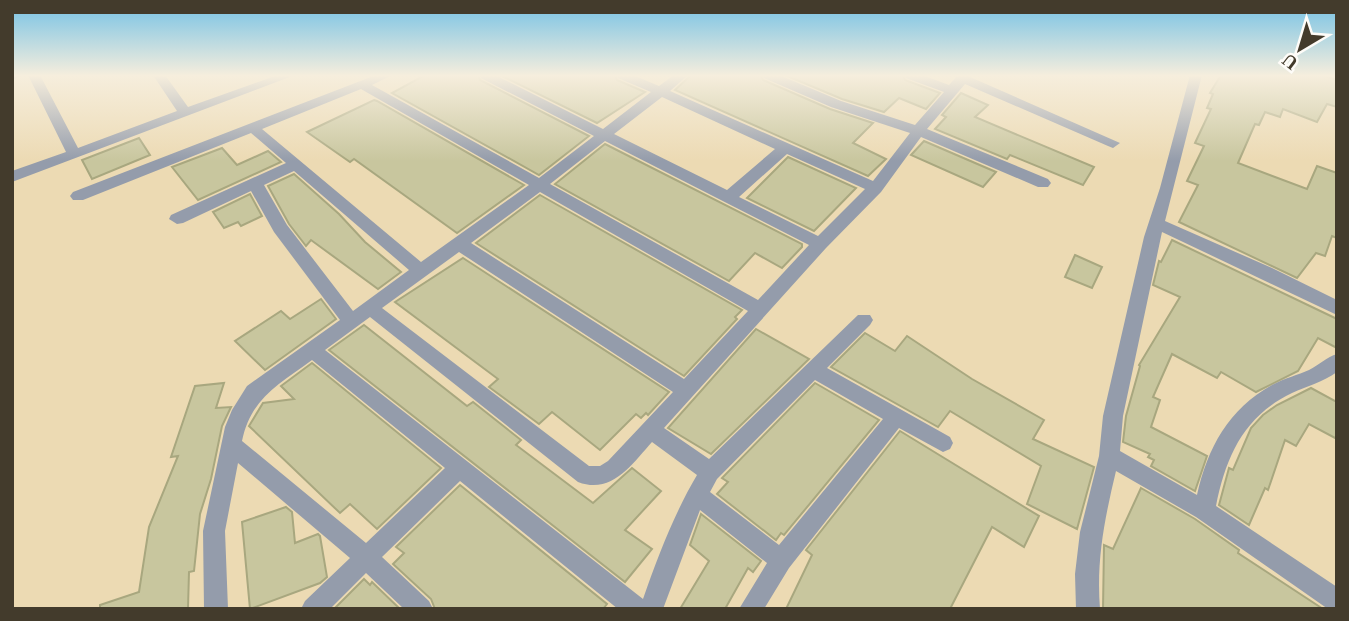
<svg xmlns="http://www.w3.org/2000/svg" width="1349" height="621" font-family="'Times New Roman',serif">
	<style>
		.building { fill: #c8c69e; stroke: #a8a77f; stroke-width: 2 }
		.lines { fill: none; stroke-linecap: round; stroke-linejoin: round }
		.minor { fill: #949cab; fill-rule: evenodd }
	</style>
	<rect width="100%" height="100%" fill="#ecdab3"/>
	<g class="building">
		<polygon points="425,75 478,75 480,80 589,136 539,175 392,93"/>
		<polygon points="500,75 615,75 617,80 645,92 597,123"/>
		<polygon points="691,75 761,75 763,80 830,109 873,123 853,143 886,159 868,176 675,90"/>
		<polygon points="785,75 903,75 905,80 940,93 926,109 899,98 884,112 842,99"/>
		<polygon points="1221,75 1322,75 1337,80 1337,107 1327,104 1317,122 1283,109 1280,117 1265,112 1259,125 1255,124 1238,163 1307,189 1317,166 1337,173 1337,238 1332,236 1325,256 1316,253 1297,278 1179,222 1198,185 1187,181 1204,146 1195,143 1211,109 1207,108 1213,94 1210,93"/>
		<polygon points="961,93 988,105 975,117 1094,167 1083,185 1010,155 1007,159 935,129 946,117 942,115"/>
		<polygon points="374,100 377,101 524,185 457,233 354,159 350,162 307,132"/>
		<polygon points="139,138 150,155 92,179 82,160"/>
		<polygon points="924,141 996,172 983,187 911,155"/>
		<polygon points="605,144 802,244 802,247 782,268 755,253 729,281 555,184"/>
		<polygon points="222,148 237,165 268,151 281,162 198,200 172,167"/>
		<polygon points="788,157 856,188 814,231 747,198"/>
		<polygon points="294,174 339,214 365,242 401,272 378,289 311,240 306,246 289,224 268,186"/>
		<polygon points="250,194 262,216 241,226 238,222 224,228 213,212"/>
		<polygon points="540,195 742,310 735,317 737,319 684,376 476,243"/>
		<polygon points="1172,240 1337,319 1337,348 1318,338 1298,371 1256,392 1221,372 1217,378 1172,354 1153,397 1160,400 1151,427 1207,456 1195,491 1151,466 1154,460 1148,457 1150,454 1123,442 1126,416 1140,366 1139,365 1180,297 1153,285 1159,261 1161,262"/>
		<polygon points="1075,255 1102,267 1092,288 1065,277"/>
		<polygon points="463,258 669,392 648,415 646,413 641,418 636,414 600,450 552,412 539,424 489,387 498,379 395,302"/>
		<polygon points="321,299 336,319 265,370 235,341 281,311 290,319"/>
		<polygon points="364,325 467,406 473,402 521,440 516,445 593,503 632,468 661,491 625,530 652,549 625,582 329,350"/>
		<polygon points="756,329 809,359 711,454 668,428"/>
		<polygon points="865,333 895,351 907,336 972,379 1044,420 1033,439 1094,467 1077,529 1027,504 1041,466 950,411 938,427 831,367"/>
		<polygon points="312,363 441,468 377,529 350,504 340,513 249,426 263,403 294,399 281,386"/>
		<polygon points="224,383 216,408 231,407 222,426 211,479 200,514 194,571 189,572 188,609 100,609 100,605 139,592 149,527 178,456 171,457 195,386"/>
		<polygon points="815,383 879,420 784,535 781,533 776,540 717,494 728,482 722,478"/>
		<polygon points="1311,388 1337,402 1337,439 1309,424 1296,446 1285,440 1268,490 1265,488 1249,525 1219,505 1229,468 1233,470 1251,428 1263,415 1277,405"/>
		<polygon points="900,431 1039,516 1024,547 992,527 950,609 786,609 812,555 806,550"/>
		<polygon points="460,485 607,604 603,609 435,609 431,599 393,564 404,553 396,547"/>
		<polygon points="1141,488 1195,519 1239,550 1238,553 1323,609 1103,609 1104,545 1113,549"/>
		<polygon points="286,507 292,512 295,543 318,534 320,536 327,577 320,583 250,609 242,522"/>
		<polygon points="701,514 761,561 753,572 748,568 725,609 680,609 709,561 690,545"/>
		<polygon points="364,579 370,585 372,582 400,609 334,609"/>
	</g>
	<g class="lines">
		<g class="minor">
			<polygon points="12,75 22,75 12,80"/>
			<polygon points="28,75 40,75 78,148 177,111 153,75 165,75 188,107 278,75 295,75 12,182 12,171 66,152"/>
			<path d="M376,75H392L372,85L539,178L594,136L481,78L480,75H495L603,129L651,92L618,78L617,75H633L659,86L674,75H688L670,91L873,181L910,133L831,107L764,78L763,75H779L841,101L915,125L944,92L906,78L905,75H922L949,85L958,75H971L970,77L1120,143L1113,148L1108,146L965,84L927,129L1048,179L1051,183L1048,187H1038L921,137L881,192L826,248L664,428L709,459L858,315H870L873,320L870,325L827,368L950,437L953,443L950,449L943,452L899,428L789,568L764,609H739L767,563L700,510L663,609H618L460,481L382,557L429,601L433,609H404L366,573L330,609H301L305,601L350,558L238,463L225,531L228,609H204L203,531L225,427L232,410L247,386L340,320L274,232L251,191L183,223L177,224L169,219L171,215L286,163L251,133L83,200H73L70,196L73,192ZM361,89L529,185L421,262L262,129ZM662,97L775,149L727,190L614,134ZM605,141L809,245L758,300L550,184ZM787,154L865,189L818,236L739,197ZM294,171L409,270L353,311L287,225L264,185ZM540,192L748,311L684,379L471,243ZM459,252L673,392L608,461L600,466H589L382,308ZM370,317L578,482C612,495 632,464 652,442L697,475C675,512 658,556 643,599L325,350ZM312,360L445,468L366,543L242,441C251,398 278,385 312,360ZM815,380L883,419L779,545L710,492L717,479Z"/>
			<path d="M1190,75H1202L1165,221L1272,268L1337,300V315L1162,232L1123,416L1120,451L1197,495C1208,447 1229,408 1274,384C1285,378 1298,375 1309,370C1319,365 1327,357 1337,354V372C1323,382 1307,386 1292,393C1244,416 1226,456 1216,506L1337,587V609H1328L1196,517L1116,471C1105,517 1096,560 1100,609H1076L1075,574L1080,532L1099,456L1103,416L1144,237L1160,188Z"/>
		</g>
	</g>
	<linearGradient id="sky" x2="0" y2="1"><stop stop-color="#73c1e5"/><stop offset="0.47" stop-color="#f6eedd"/><stop offset="1" stop-color="#f6eedd" stop-opacity="0"/></linearGradient>
	<rect width="1349" height="161" fill="url(#sky)"/>
	<rect width="1349" height="621" fill="none" stroke="#433b2c" stroke-width="28"/>
	<g transform="translate(1300 49) rotate(218)" stroke="#fefcf8" stroke-width="5" paint-order="stroke">
	<path d="M0-5L12 26L0 18L-12 26Z" fill="#433b2c"/>
	<text y="-10" font-size="19" font-weight="bold" text-anchor="middle" fill="#433b2c">U</text>
	</g>
</svg>
